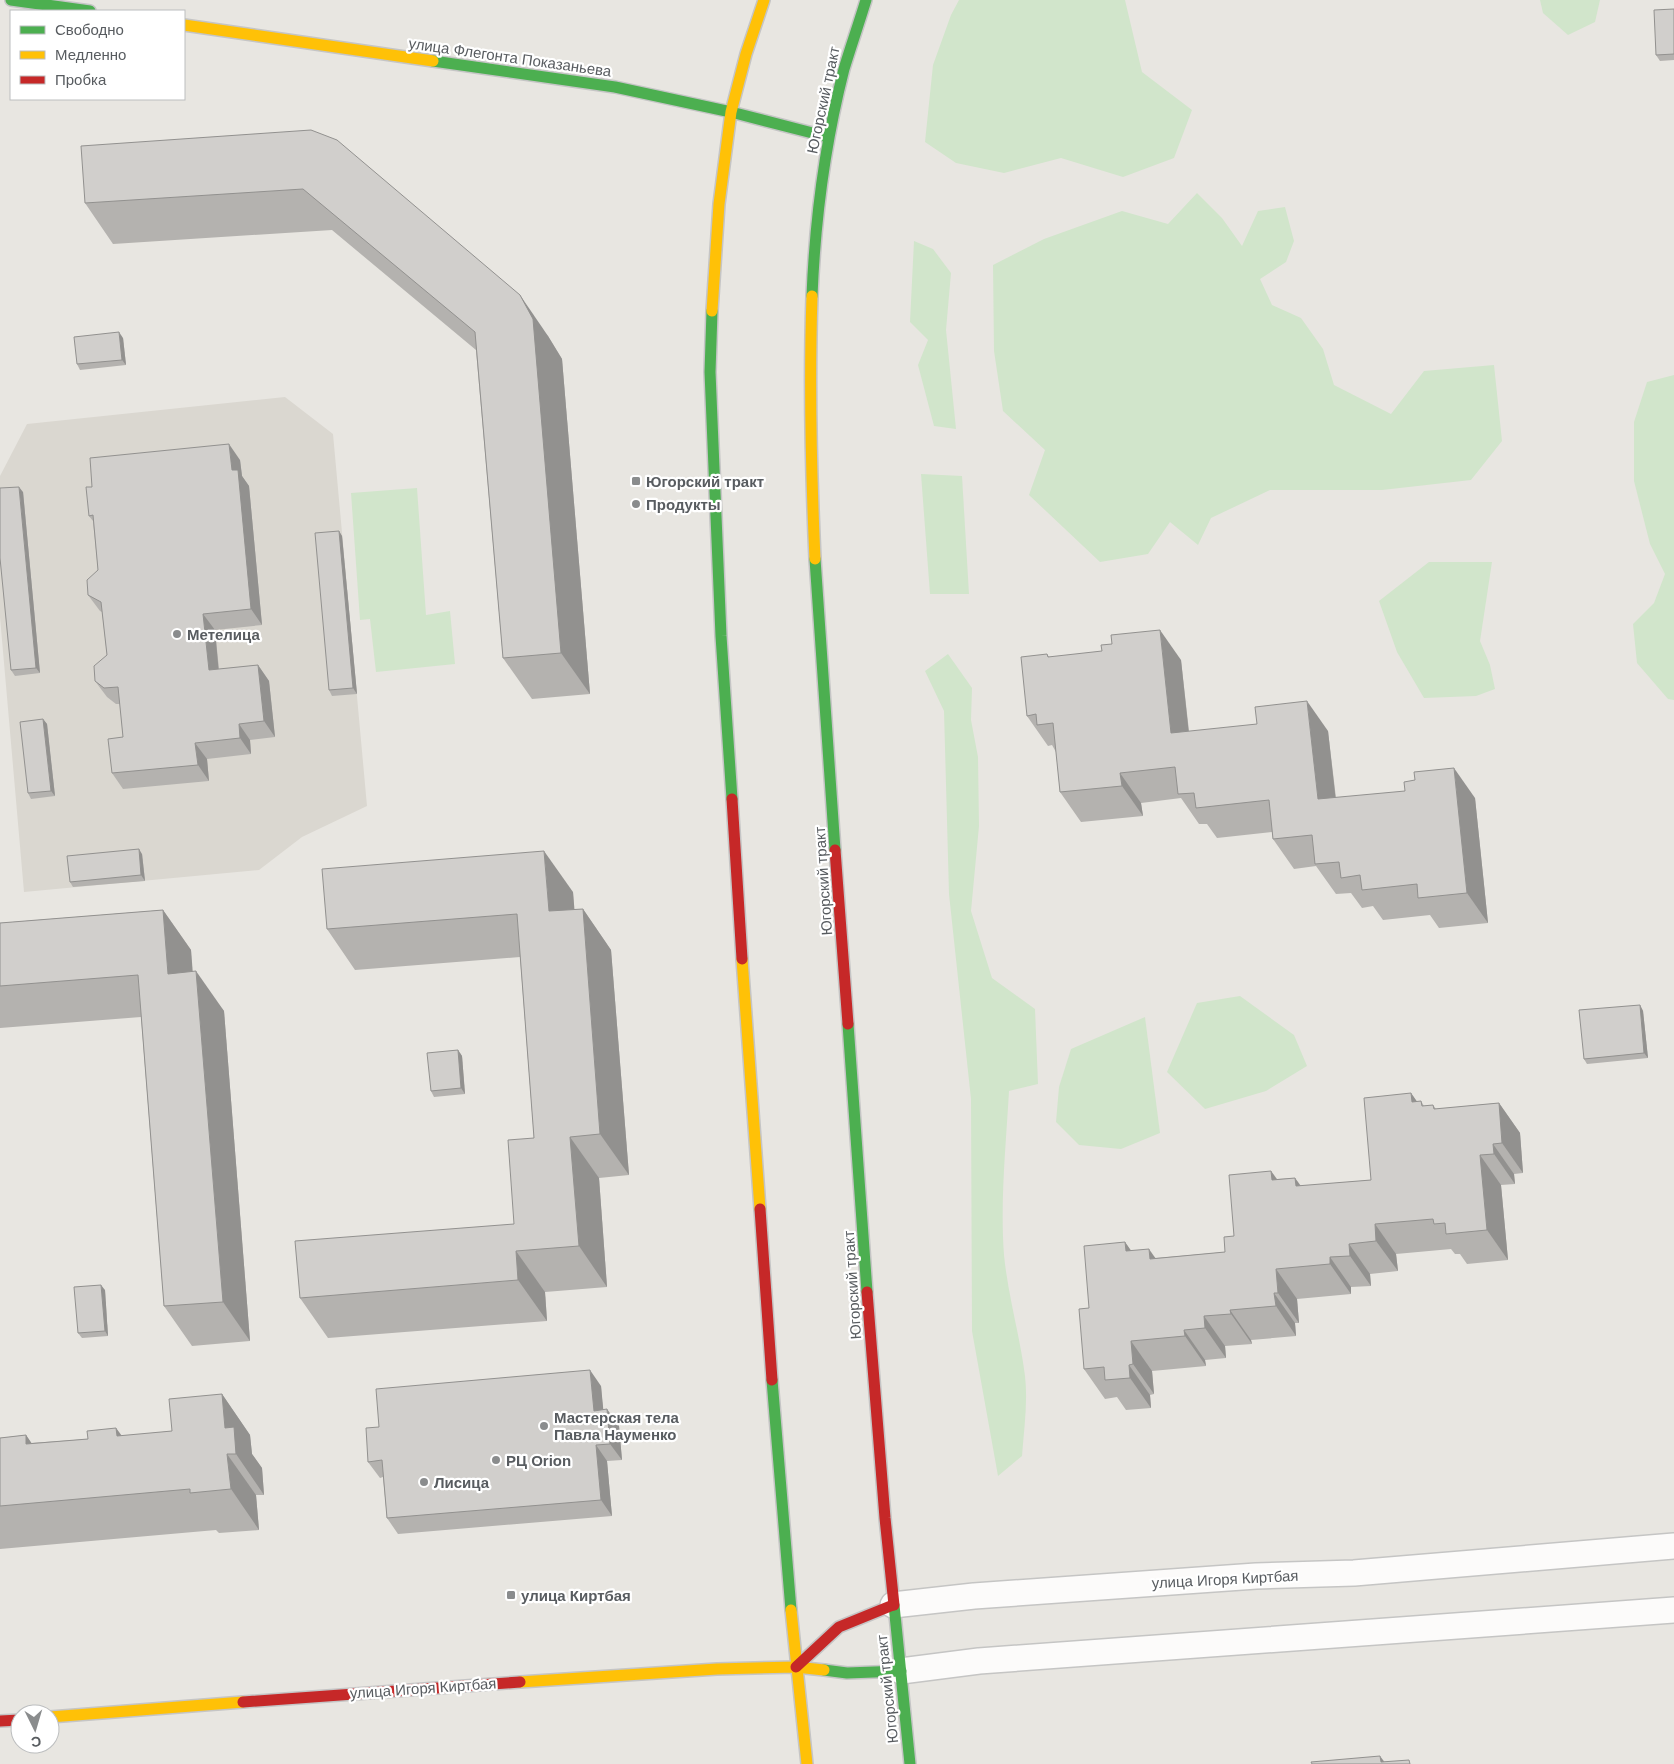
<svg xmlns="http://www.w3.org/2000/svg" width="1674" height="1764" font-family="Arial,sans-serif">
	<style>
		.education { fill: #dad7d0 }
		.green { fill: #d1e5cb }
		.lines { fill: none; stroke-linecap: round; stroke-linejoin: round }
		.street-casing { stroke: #c5c5c4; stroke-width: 28 }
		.fast-casing { stroke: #c5c5c5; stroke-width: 14 }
		.slow-casing { stroke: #c5c5c5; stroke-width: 14 }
		.jam-casing { stroke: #c5c5c5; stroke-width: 14 }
		.street { stroke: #fcfbfa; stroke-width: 25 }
		.fast { stroke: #4caf50; stroke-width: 11 }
		.slow { stroke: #ffc107; stroke-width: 11 }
		.jam { stroke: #c62828; stroke-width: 11 }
		.wall { fill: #b4b2af }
		.shaded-wall { fill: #92918f }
		.building { fill: #d1cfcc; stroke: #92918f }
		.poi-dot { fill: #8a8c8d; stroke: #fff; stroke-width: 2 }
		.labels { text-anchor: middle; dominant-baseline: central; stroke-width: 4.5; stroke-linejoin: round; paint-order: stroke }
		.street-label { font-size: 15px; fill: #585c60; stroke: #fff }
		.poi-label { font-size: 15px; font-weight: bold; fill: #585c60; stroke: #fff; text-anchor: start }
	</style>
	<rect width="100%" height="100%" fill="#e8e6e1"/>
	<polygon class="education" points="285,397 333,434 367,806 302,837 259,870 24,892 0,617 0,476 27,424"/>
	<g class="green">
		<polygon points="959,0 1125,0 1142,72 1192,110 1174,158 1123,177 1061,158 1004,173 956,163 925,142 933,65 951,15"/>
		<polygon points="1540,0 1600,0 1595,22 1568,35 1543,13"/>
		<polygon points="1197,193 1222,218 1242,246 1258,211 1285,207 1294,241 1286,262 1260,279 1272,305 1301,318 1323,349 1334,385 1391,414 1424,371 1494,365 1502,441 1471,480 1382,490 1270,490 1211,518 1198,545 1170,522 1148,554 1100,562 1029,495 1045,450 1003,411 994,351 993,265 1044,239 1122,211 1168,224"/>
		<polygon points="914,241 933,249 951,273 946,330 956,429 934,426 918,365 928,340 910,322"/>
		<polygon points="1674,375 1674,700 1668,699 1637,663 1633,624 1654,603 1665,574 1650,544 1634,481 1634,422 1647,382"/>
		<polygon points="921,474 962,476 969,594 930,594"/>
		<polygon points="417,488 426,615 450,611 455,664 376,672 370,619 360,620 351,493"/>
		<polygon points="1429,562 1492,562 1480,641 1490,665 1495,689 1476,696 1424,698 1397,652 1379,601"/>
		<path d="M948,654L972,688L971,720L978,757L979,826L971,911L992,978L1035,1009L1038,1084L1009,1091C1006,1145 1000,1201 1004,1255C1008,1296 1020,1336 1025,1376C1028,1402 1024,1429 1022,1456L998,1476L972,1331L971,1099L949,894L944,711L925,671Z"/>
		<polygon points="1240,996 1294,1035 1307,1066 1266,1091 1205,1109 1167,1072 1197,1003"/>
		<polygon points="1145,1017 1160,1133 1121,1149 1079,1145 1056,1122 1059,1087 1071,1049"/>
	</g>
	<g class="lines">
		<g class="street-casing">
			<g id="street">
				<polyline points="893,1605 974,1596 1256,1576 1354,1573 1674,1546"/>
				<polyline points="901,1671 979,1661 1674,1610"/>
			</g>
		</g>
		<g class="fast-casing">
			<g id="fast">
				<polyline points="11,0 90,11"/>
				<polyline points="433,61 615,87 731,112 828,137"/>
				<path d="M812,296C815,220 825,143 844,69C851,46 859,23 866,0"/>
				<polyline points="712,311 710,372 721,636 732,799"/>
				<polyline points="815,559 835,850"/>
				<polyline points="848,1024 867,1292"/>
				<polyline points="772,1380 791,1610"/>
				<polyline points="894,1605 910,1764"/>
				<polyline points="824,1670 847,1673 901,1671"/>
			</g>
		</g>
		<g class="slow-casing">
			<g id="slow">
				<polyline points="184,25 433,61"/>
				<path d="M812,296C809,384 811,471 815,559"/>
				<polyline points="712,311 719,204 731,112 746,54 764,0"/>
				<polyline points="742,959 760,1209"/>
				<polyline points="791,1610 807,1764"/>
				<polyline points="520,1682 717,1669 796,1667 824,1670"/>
				<polyline points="50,1717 243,1702"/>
			</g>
		</g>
		<g class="jam-casing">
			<g id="jam">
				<polyline points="732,799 742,959"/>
				<polyline points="835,850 848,1024"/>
				<polyline points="760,1209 772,1380"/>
				<polyline points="867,1292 885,1518 894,1605"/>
				<polyline points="796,1667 839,1627 893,1605"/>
				<polyline points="243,1702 520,1682"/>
				<polyline points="0,1721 20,1720"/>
			</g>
		</g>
		<use href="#street" class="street"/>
		<use href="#fast" class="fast"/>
		<use href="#slow" class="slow"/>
		<use href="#jam" class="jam"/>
	</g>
	<g class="wall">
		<polygon points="1674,9 1674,60 1660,61 1656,55"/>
		<polygon points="311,130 548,336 562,359 590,694 532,699 503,658 476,350 332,230 113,244 85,203"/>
		<polygon points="123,338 126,365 80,370 77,364"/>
		<polygon points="240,460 242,476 249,486 262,625 215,630 219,669 258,665 269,681 275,737 250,740 251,754 207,759 209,781 123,789 112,773 123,737 120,704 116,704 107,697 95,681 107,655 102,612 100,611 88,595 98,570 93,521 89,516 92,487"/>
		<polygon points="23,492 40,673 15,676 11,670"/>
		<polygon points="339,531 342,536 357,694 332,696 329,690"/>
		<polygon points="1047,654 1049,657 1181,660 1189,731 1328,731 1336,798 1475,798 1488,923 1439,928 1430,915 1383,920 1373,906 1362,908 1351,893 1336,894 1316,866 1294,869 1273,839 1272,832 1217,838 1207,824 1199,824 1181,798 1141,803 1143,816 1081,822 1060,792 1056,752 1052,745 1048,746 1027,716"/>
		<polygon points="43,719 47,724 55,796 31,799 28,793"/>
		<polygon points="142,854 145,881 73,887 70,882"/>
		<polygon points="573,892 574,910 583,909 611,950 629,1175 599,1178 607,1287 545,1292 547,1321 328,1338 300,1298 514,1224 534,1138 520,957 355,970 327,929"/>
		<polygon points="163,910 191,950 192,972 224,1011 250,1341 192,1346 164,1306 141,1017 0,1028 0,923"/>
		<polygon points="1640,1005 1643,1011 1648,1058 1587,1064 1584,1059"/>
		<polygon points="458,1050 462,1056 465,1094 434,1097 431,1091"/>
		<polygon points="1411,1093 1417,1102 1421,1101 1424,1106 1433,1105 1436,1109 1499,1103 1520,1133 1523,1173 1514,1174 1515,1184 1501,1185 1508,1260 1467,1264 1460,1254 1455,1254 1451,1249 1396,1254 1398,1271 1370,1274 1371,1286 1351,1287 1351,1294 1297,1299 1299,1323 1295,1323 1296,1336 1251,1340 1252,1344 1225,1346 1226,1358 1205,1360 1206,1366 1152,1371 1154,1394 1150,1395 1151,1408 1126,1410 1117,1397 1105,1399 1084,1369 1089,1308 1125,1242 1131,1251 1156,1258 1225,1252 1271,1171 1277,1179 1295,1178 1301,1186 1371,1180"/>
		<polygon points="105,1290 108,1336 82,1338 78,1333"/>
		<polygon points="601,1386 603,1410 619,1426 622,1460 607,1461 612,1516 398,1534 387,1518 383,1477 380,1478 368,1462 379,1427"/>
		<polygon points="222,1394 250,1435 252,1454 262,1468 264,1495 256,1495 259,1530 219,1533 216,1530 0,1549 0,1438 26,1435 31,1443 88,1439 116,1428 122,1436 172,1431"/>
	</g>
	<g class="shaded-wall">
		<polygon points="520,295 548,336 562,359 590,694 561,653"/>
		<polygon points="119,332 123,338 126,365 122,360"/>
		<polygon points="229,444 240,460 242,476 249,486 262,625 251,609 232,470"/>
		<polygon points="19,487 23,492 40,673 36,668"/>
		<polygon points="339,531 342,536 357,694 353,688"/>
		<polygon points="203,614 215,630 220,686 209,670"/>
		<polygon points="1160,630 1181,660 1192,763 1171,733"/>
		<polygon points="258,665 269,681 275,737 264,721"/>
		<polygon points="1307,701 1328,731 1339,829 1318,799"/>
		<polygon points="43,719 47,724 55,796 51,791"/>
		<polygon points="239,724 250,740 251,754 240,738"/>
		<polygon points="195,743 207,759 209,781 198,765"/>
		<polygon points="1454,768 1475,798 1488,923 1467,893"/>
		<polygon points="1120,773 1141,803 1143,816 1122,786"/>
		<polygon points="139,849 142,854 145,881 141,875"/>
		<polygon points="544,851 573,892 578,952 549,911"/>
		<polygon points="583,909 611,950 629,1175 600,1134"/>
		<polygon points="163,910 191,950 196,1013 168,974"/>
		<polygon points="196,971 224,1011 250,1341 223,1302"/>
		<polygon points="1640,1005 1643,1011 1648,1058 1644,1053"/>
		<polygon points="458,1050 462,1056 465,1094 461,1088"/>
		<polygon points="1411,1093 1432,1123 1412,1102"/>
		<polygon points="1499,1103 1520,1133 1523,1173 1502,1143"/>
		<polygon points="570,1137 599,1178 607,1287 579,1246"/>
		<polygon points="1493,1144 1514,1174 1515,1184 1494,1154"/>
		<polygon points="1480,1155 1501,1185 1508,1260 1487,1230"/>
		<polygon points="1271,1171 1292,1201 1272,1180"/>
		<polygon points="1295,1178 1316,1208 1296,1186"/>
		<polygon points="1375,1224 1396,1254 1398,1271 1376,1241"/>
		<polygon points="1125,1242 1146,1272 1126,1251"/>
		<polygon points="1349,1244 1370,1274 1371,1286 1350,1256"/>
		<polygon points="1149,1249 1170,1279 1150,1259"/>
		<polygon points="516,1251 545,1292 547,1321 518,1280"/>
		<polygon points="1330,1257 1351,1287 1351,1294 1330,1264"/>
		<polygon points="1276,1269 1297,1299 1299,1323 1278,1293"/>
		<polygon points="101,1285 105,1290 108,1336 105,1331"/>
		<polygon points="1274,1293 1295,1323 1296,1336 1276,1306"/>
		<polygon points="1230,1310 1251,1340 1252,1344 1231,1314"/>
		<polygon points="1204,1316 1225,1346 1226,1358 1205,1328"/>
		<polygon points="1184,1330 1205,1360 1206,1366 1185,1336"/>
		<polygon points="1131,1341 1152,1371 1154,1394 1133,1364"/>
		<polygon points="1129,1365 1150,1395 1151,1408 1130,1378"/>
		<polygon points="590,1370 601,1386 605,1427 594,1411"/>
		<polygon points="222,1394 250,1435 252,1454 262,1468 264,1495 236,1454 225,1428"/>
		<polygon points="607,1409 619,1426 622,1460 610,1444"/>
		<polygon points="116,1428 145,1469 117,1436"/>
		<polygon points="26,1435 54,1476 26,1444"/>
		<polygon points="596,1445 607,1461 612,1516 601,1500"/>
		<polygon points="227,1454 256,1495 259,1530 231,1489"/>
		<polygon points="1380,1756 1386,1764 1381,1762"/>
	</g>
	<g class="building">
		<polygon points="1674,9 1674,54 1656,55 1654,10"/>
		<polygon points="311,130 337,140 520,295 533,319 561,653 503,658 475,332 303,189 85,203 81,146"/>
		<polygon points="119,332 122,360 77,364 74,337"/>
		<polygon points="229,444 232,470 238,470 251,609 203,614 209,670 258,665 264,721 239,724 240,738 195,743 198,765 112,773 108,739 123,737 118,687 104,688 95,681 94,666 107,655 101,602 88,595 87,580 98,570 93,515 89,516 86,487 92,487 90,458"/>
		<polygon points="19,487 36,668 11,670 0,558 0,488"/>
		<polygon points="339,531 353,688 329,690 315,533"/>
		<polygon points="1160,630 1171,733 1257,724 1255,707 1307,701 1318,799 1405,791 1404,782 1415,780 1414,772 1454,768 1467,893 1418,898 1417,884 1362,890 1360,875 1341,878 1339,862 1315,864 1312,835 1273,839 1269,800 1196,808 1194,793 1178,794 1175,767 1120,773 1122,786 1060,792 1053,723 1037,725 1036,714 1027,716 1021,657 1047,654 1048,657 1102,651 1101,645 1112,644 1111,635"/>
		<polygon points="43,719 51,791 28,793 20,722"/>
		<polygon points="139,849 141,875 70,882 67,856"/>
		<polygon points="544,851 549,911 583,909 600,1134 570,1137 579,1246 516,1251 518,1280 300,1298 295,1241 514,1224 508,1140 534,1138 517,914 327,929 322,869"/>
		<polygon points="163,910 168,974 196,971 223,1302 164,1306 138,975 0,986 0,923"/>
		<polygon points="1640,1005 1644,1053 1584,1059 1579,1010"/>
		<polygon points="458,1050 461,1088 431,1091 427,1053"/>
		<polygon points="1411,1093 1412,1102 1421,1101 1422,1106 1433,1105 1434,1109 1499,1103 1502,1143 1493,1144 1494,1154 1480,1155 1487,1230 1446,1234 1445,1223 1434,1224 1433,1219 1375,1224 1376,1241 1349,1244 1350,1256 1330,1257 1330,1264 1276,1269 1278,1293 1274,1293 1276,1306 1230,1310 1231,1314 1204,1316 1205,1328 1184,1330 1185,1336 1131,1341 1133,1364 1129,1365 1130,1378 1105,1380 1104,1367 1084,1369 1079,1309 1089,1308 1084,1246 1125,1242 1126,1251 1149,1249 1150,1259 1225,1252 1224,1237 1234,1236 1229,1175 1271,1171 1272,1180 1295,1178 1296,1186 1371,1180 1364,1098"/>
		<polygon points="101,1285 105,1331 78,1333 74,1287"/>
		<polygon points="590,1370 594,1411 607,1409 610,1444 596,1445 601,1500 387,1518 382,1460 368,1462 366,1428 379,1427 376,1389"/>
		<polygon points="222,1394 225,1428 234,1427 236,1454 227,1454 231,1489 190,1493 190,1489 0,1506 0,1438 26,1435 26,1444 88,1439 87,1431 116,1428 117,1436 172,1431 169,1399"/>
		<polygon points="1380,1756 1381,1762 1409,1760 1410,1764 1312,1764 1311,1762"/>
	</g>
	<g class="poi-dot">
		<rect x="631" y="476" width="10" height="10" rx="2.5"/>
		<circle cx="636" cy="504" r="5"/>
		<circle cx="177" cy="634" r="5"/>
		<circle cx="544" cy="1426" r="5"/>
		<circle cx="496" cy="1460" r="5"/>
		<circle cx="424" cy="1482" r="5"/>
		<rect x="506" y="1590" width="10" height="10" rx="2.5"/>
	</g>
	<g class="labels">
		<g class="street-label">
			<text transform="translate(510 57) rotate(8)">улица Флегонта Показаньева</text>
			<text transform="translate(823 100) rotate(-78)">Югорский тракт</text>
			<text transform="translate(823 881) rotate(-94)">Югорский тракт</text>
			<text transform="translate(852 1285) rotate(-94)">Югорский тракт</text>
			<text transform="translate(1225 1579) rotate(-3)">улица Игоря Киртбая</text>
			<text transform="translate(423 1688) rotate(-4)">улица Игоря Киртбая</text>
			<text transform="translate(887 1689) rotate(-96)">Югорский тракт</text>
		</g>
		<g class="poi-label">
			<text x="646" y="481">Югорский тракт</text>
			<text x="646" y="504">Продукты</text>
			<text x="187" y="634">Метелица</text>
			<text x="554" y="1417">Мастерская тела<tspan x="554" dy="17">Павла Науменко</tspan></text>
			<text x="506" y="1460">РЦ Orion</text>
			<text x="434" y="1482">Лисица</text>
			<text x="521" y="1595">улица Киртбая</text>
		</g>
	</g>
	<rect x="10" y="10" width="175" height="90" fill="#ffffff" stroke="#bcbebf"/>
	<rect x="20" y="26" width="25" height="8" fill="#4caf50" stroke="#bcbebf"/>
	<text x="55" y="35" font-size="15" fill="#585c60">Свободно</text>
	<rect x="20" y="51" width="25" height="8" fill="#ffc107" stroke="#bcbebf"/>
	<text x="55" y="60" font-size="15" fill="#585c60">Медленно</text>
	<rect x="20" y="76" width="25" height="8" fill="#c62828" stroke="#bcbebf"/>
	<text x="55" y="85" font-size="15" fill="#585c60">Пробка</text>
	<g transform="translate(35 1729) rotate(175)"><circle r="24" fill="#ffffff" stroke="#bcbebf"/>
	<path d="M0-4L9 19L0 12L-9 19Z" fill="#8a8c8d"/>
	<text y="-8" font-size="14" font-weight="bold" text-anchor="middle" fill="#585c60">С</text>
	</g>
</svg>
